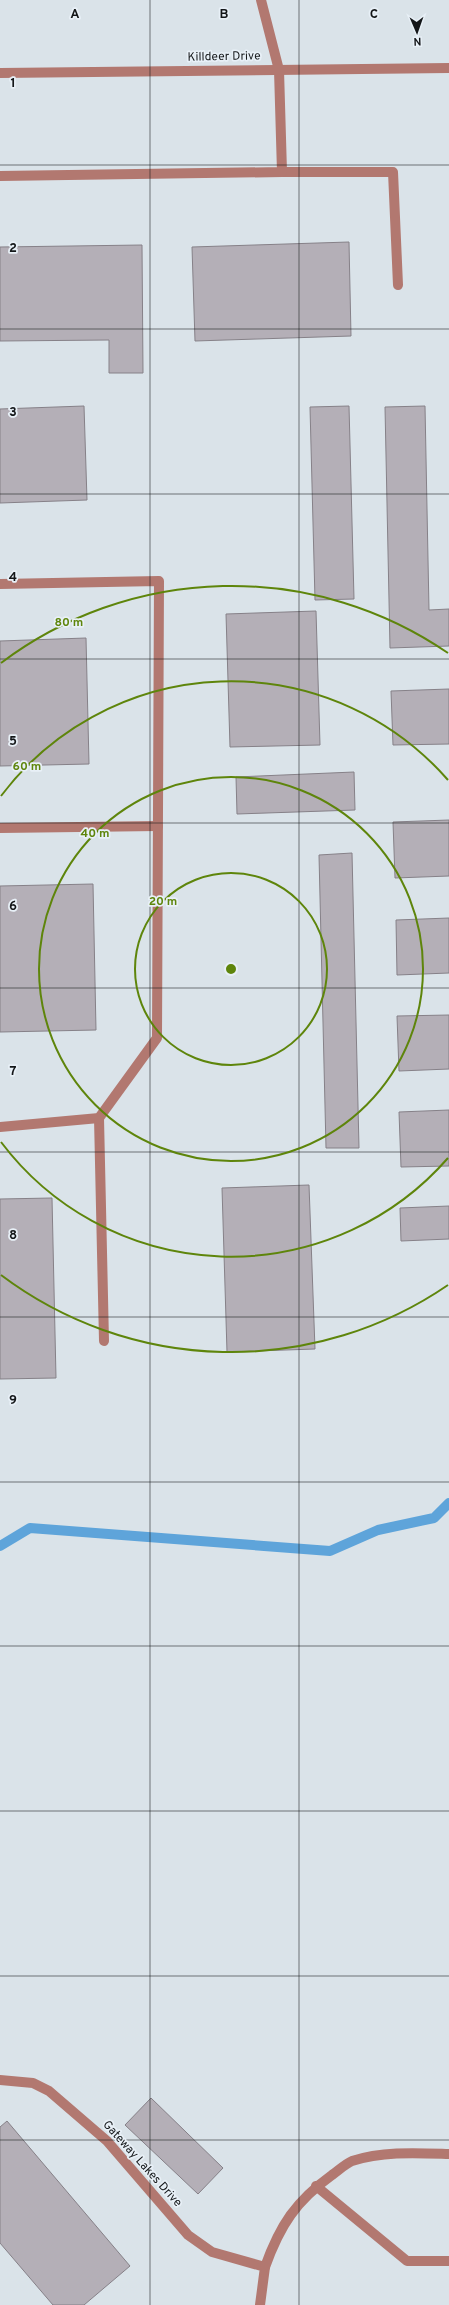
<svg xmlns="http://www.w3.org/2000/svg" width="449" height="2305" font-family="Overpass,sans-serif">
	<style>
		.lines { fill: none; stroke-linecap: round; stroke-linejoin: round }
		.stream { stroke: #5ea4da; stroke-width: 10 }
		.building { fill: #b4afb7; stroke: #868188 }
		.service { stroke: #b27870; stroke-width: 10 }
		.minor { stroke: #b27870; stroke-width: 10 }
		.grid { fill: none; stroke: #131618; stroke-width: 1; stroke-opacity: 0.55 }
		.ring { fill: none; stroke: #5e850b; stroke-width: 2 }
		.labels { text-anchor: middle; dominant-baseline: central; stroke-width: 3.5; stroke-linejoin: round; paint-order: stroke }
		.street-label { font-size: 12px; fill: #131618; stroke: #e8f0f7 }
		.grid-label { font-size: 13px; text-anchor: middle; font-weight: bold; fill: #131618; stroke: #e8f0f7; stroke-width: 3.5; stroke-linejoin: round; paint-order: stroke }
		.centre { fill: #5e850b; stroke: #e8f0f7; stroke-width: 2 }
		.ring-label { font-size: 12px; text-anchor: middle; font-weight: bold; fill: #5e850b; stroke: #e8f0f7; stroke-width: 3.5; stroke-linejoin: round; paint-order: stroke }
	</style>
	<rect width="100%" height="100%" fill="#dae3e9"/>
	<g class="lines">
		<polyline class="stream" points="0,1546 30,1528 330,1551 378,1530 434,1518 449,1503"/>
	</g>
	<g class="building">
		<polygon points="349,242 351,336 195,341 192,247"/>
		<polygon points="142,245 143,373 109,373 109,340 0,341 0,247"/>
		<polygon points="84,406 87,500 0,503 0,409"/>
		<polygon points="349,406 354,599 315,600 310,407"/>
		<polygon points="425,406 429,610 449,609 449,646 390,648 385,407"/>
		<polygon points="316,611 320,745 230,747 226,614"/>
		<polygon points="86,638 89,764 0,766 0,641"/>
		<polygon points="449,689 449,744 393,745 391,691"/>
		<polygon points="354,772 355,810 237,814 236,777"/>
		<polygon points="449,820 449,876 395,878 393,822"/>
		<polygon points="352,853 359,1148 326,1148 319,855"/>
		<polygon points="93,884 96,1030 0,1032 0,886"/>
		<polygon points="449,918 449,973 397,975 396,920"/>
		<polygon points="449,1015 449,1069 399,1071 397,1016"/>
		<polygon points="449,1110 449,1166 401,1167 399,1112"/>
		<polygon points="309,1185 315,1349 227,1352 222,1188"/>
		<polygon points="52,1198 56,1378 0,1379 0,1199"/>
		<polygon points="449,1206 449,1239 401,1241 400,1208"/>
		<polygon points="151,2098 223,2168 198,2194 125,2125"/>
		<polygon points="7,2121 130,2266 84,2305 53,2305 0,2243 0,2127"/>
	</g>
	<g class="lines">
		<g class="service">
			<polyline points="282,172 393,172 398,285"/>
			<polyline points="0,176 282,172 279,70 261,0"/>
			<polyline points="0,584 159,581 157,1038 99,1118 0,1127"/>
			<polyline points="0,828 158,826"/>
			<polyline points="99,1118 104,1341"/>
			<polyline points="316,2186 407,2261 449,2261"/>
		</g>
		<g class="minor">
			<polyline points="0,73 449,68"/>
			<polyline points="0,2080 33,2083 49,2091 107,2141 188,2235 212,2252 265,2267 260,2305"/>
			<path d="M265,2267C280,2225 296,2201 332,2175C338,2171 345,2164 352,2161C383,2151 417,2153 449,2154"/>
		</g>
	</g>
	<path class="grid" d="M150,0V2305M299,0V2305M0,165H449M0,329H449M0,494H449M0,659H449M0,823H449M0,988H449M0,1152H449M0,1317H449M0,1482H449M0,1646H449M0,1811H449M0,1976H449M0,2140H449"/>
	<g class="ring">
		<circle cx="231" cy="969" r="96"/>
		<circle cx="231" cy="969" r="192"/>
		<path d="M448 1158A288 288 0 0 1 1 1142M1 796A288 288 0 0 1 448 780"/>
		<path d="M448 1285A383 383 0 0 1 1 1275M1 663A383 383 0 0 1 448 653"/>
	</g>
	<g class="labels">
		<g class="street-label">
			<text transform="translate(224 57) rotate(-1)">Killdeer Drive</text>
			<text transform="translate(142 2164) rotate(48)">Gateway Lakes Drive</text>
		</g>
	</g>
	<g class="grid-label">
		<text x="75" y="18">A</text>
		<text x="224" y="18">B</text>
		<text x="374" y="18">C</text>
		<text x="13" y="87">1</text>
		<text x="13" y="252">2</text>
		<text x="13" y="416">3</text>
		<text x="13" y="581">4</text>
		<text x="13" y="745">5</text>
		<text x="13" y="910">6</text>
		<text x="13" y="1075">7</text>
		<text x="13" y="1239">8</text>
		<text x="13" y="1404">9</text>
	</g>
	<circle cx="231" cy="969" r="6" class="centre"/>
	<g class="ring-label">
		<text x="69" y="626">80 m</text>
		<text x="27" y="770">60 m</text>
		<text x="95" y="837">40 m</text>
		<text x="163" y="905">20 m</text>
	</g>
	<g transform="translate(417 32) rotate(178)" stroke="#e8f0f7" stroke-width="3" paint-order="stroke">
	<path d="M0-3L7 15L0 10L-7 15Z" fill="#131618"/>
	<text y="-6" font-size="11" font-weight="bold" text-anchor="middle" fill="#131618">N</text>
	</g>
</svg>
